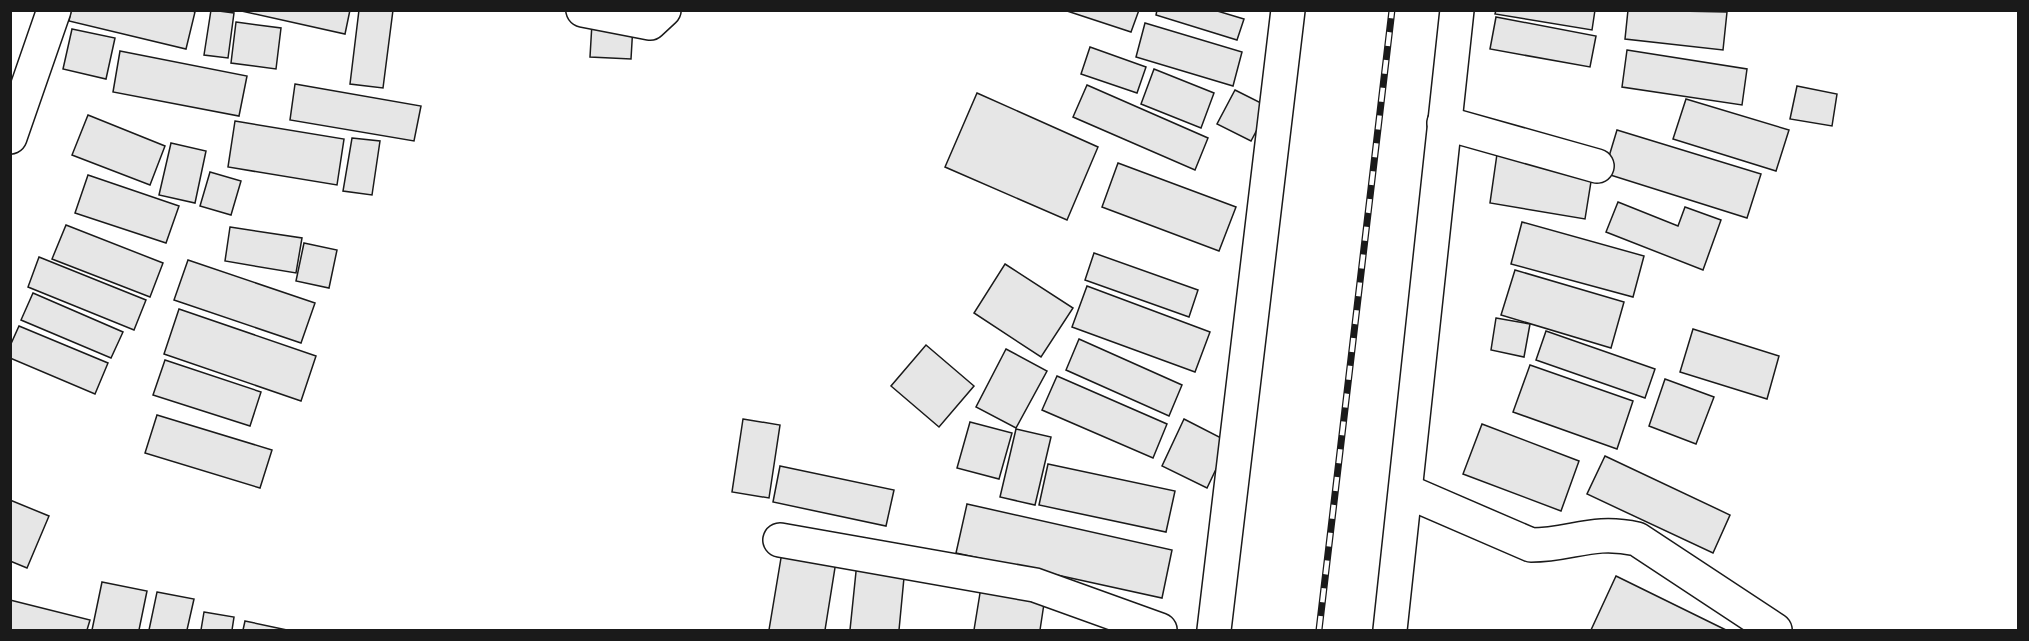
<svg xmlns="http://www.w3.org/2000/svg" width="2029" height="641" font-family="Inter,sans-serif">
	<style>
		.building { fill: #e6e6e6; stroke: #1a1a1a; stroke-width: 1.5 }
		.lines { fill: none; stroke-linecap: round; stroke-linejoin: round }
		.minor-casing { stroke: #1a1a1a; stroke-width: 36 }
		.minor { stroke: #fff; stroke-width: 33 }
		.rail-casing { stroke: #1a1a1a; stroke-width: 7 }
		.rail { stroke: #fff; stroke-width: 4.5; stroke-dasharray: 14; stroke-linecap: butt }
	</style>
	<rect width="100%" height="100%" fill="#fff"/>
	<g class="building">
		<polygon points="71,10 191,10 195,12 186,49 69,21"/>
		<polygon points="211,10 234,13 228,58 204,55"/>
		<polygon points="237,10 350,10 345,34"/>
		<polygon points="359,10 393,10 383,88 350,84"/>
		<polygon points="1064,10 1139,10 1131,32"/>
		<polygon points="1157,10 1214,10 1244,19 1237,40 1156,15"/>
		<polygon points="1496,10 1595,10 1592,30 1495,14"/>
		<polygon points="1628,10 1727,12 1723,50 1625,39"/>
		<polygon points="1496,17 1596,36 1590,67 1490,49"/>
		<polygon points="236,22 281,28 276,69 231,63"/>
		<polygon points="592,23 633,25 631,59 590,57"/>
		<polygon points="1145,23 1242,52 1233,86 1136,57"/>
		<polygon points="72,29 115,38 106,79 63,69"/>
		<polygon points="1090,47 1146,67 1137,93 1081,74"/>
		<polygon points="1627,50 1747,69 1742,105 1622,87"/>
		<polygon points="120,51 247,76 239,116 113,92"/>
		<polygon points="1154,69 1214,93 1201,128 1141,104"/>
		<polygon points="295,84 421,106 414,141 290,120"/>
		<polygon points="1087,85 1208,138 1195,170 1073,117"/>
		<polygon points="1797,86 1837,94 1832,126 1790,119"/>
		<polygon points="1235,90 1269,107 1251,141 1217,124"/>
		<polygon points="977,93 1098,147 1067,220 945,167"/>
		<polygon points="1686,99 1789,130 1776,171 1673,139"/>
		<polygon points="88,115 165,146 150,185 72,155"/>
		<polygon points="235,121 344,139 337,185 228,167"/>
		<polygon points="1617,130 1761,174 1747,218 1604,173"/>
		<polygon points="352,138 380,141 372,195 343,191"/>
		<polygon points="171,143 206,151 195,203 159,195"/>
		<polygon points="1497,154 1593,169 1585,219 1490,203"/>
		<polygon points="1118,163 1236,207 1219,251 1102,207"/>
		<polygon points="210,172 241,181 231,215 200,206"/>
		<polygon points="88,175 179,206 166,243 75,213"/>
		<polygon points="1618,202 1678,226 1685,207 1721,220 1703,270 1606,232"/>
		<polygon points="1522,222 1644,256 1633,297 1511,264"/>
		<polygon points="66,225 163,263 150,297 52,259"/>
		<polygon points="230,227 302,238 296,273 225,261"/>
		<polygon points="304,243 337,250 329,288 296,281"/>
		<polygon points="1094,253 1198,290 1189,317 1085,280"/>
		<polygon points="39,257 146,300 134,330 28,287"/>
		<polygon points="188,260 315,303 301,343 174,300"/>
		<polygon points="1005,264 1073,308 1041,357 974,313"/>
		<polygon points="1515,270 1624,302 1611,348 1501,315"/>
		<polygon points="1087,286 1210,332 1195,372 1072,327"/>
		<polygon points="33,293 123,332 111,358 21,320"/>
		<polygon points="179,309 316,356 301,401 164,354"/>
		<polygon points="1496,318 1530,324 1524,357 1491,350"/>
		<polygon points="19,326 108,363 95,394 10,358 10,346"/>
		<polygon points="1693,329 1779,356 1767,399 1680,372"/>
		<polygon points="1546,331 1655,369 1645,398 1536,360"/>
		<polygon points="1079,339 1182,385 1169,416 1066,370"/>
		<polygon points="926,345 974,386 939,427 891,386"/>
		<polygon points="1006,349 1047,371 1016,428 976,407"/>
		<polygon points="165,360 261,392 250,426 153,395"/>
		<polygon points="1530,365 1633,401 1617,449 1513,412"/>
		<polygon points="1057,376 1167,424 1153,458 1042,410"/>
		<polygon points="1665,379 1714,397 1696,444 1649,426"/>
		<polygon points="157,415 272,450 260,488 145,453"/>
		<polygon points="743,419 780,425 769,498 732,492"/>
		<polygon points="1184,419 1229,442 1207,488 1162,466"/>
		<polygon points="970,422 1012,433 999,479 957,468"/>
		<polygon points="1482,424 1579,461 1561,511 1463,474"/>
		<polygon points="1016,429 1051,437 1035,505 1000,497"/>
		<polygon points="1605,456 1730,515 1713,553 1587,494"/>
		<polygon points="1048,464 1175,491 1166,532 1039,505"/>
		<polygon points="780,466 894,490 886,526 773,502"/>
		<polygon points="10,500 49,516 27,568 10,561"/>
		<polygon points="967,504 1172,550 1162,598 956,553"/>
		<polygon points="783,546 837,555 825,630 769,630"/>
		<polygon points="857,562 905,567 899,630 850,630"/>
		<polygon points="1616,576 1726,630 1591,630"/>
		<polygon points="102,582 147,591 139,630 92,630"/>
		<polygon points="981,587 1045,597 1040,630 974,630"/>
		<polygon points="157,592 194,599 187,630 149,630"/>
		<polygon points="10,600 90,620 87,630 10,630"/>
		<polygon points="204,612 234,617 232,630 201,630"/>
		<polygon points="245,621 287,630 243,630"/>
	</g>
	<g class="lines">
		<g class="minor-casing">
			<g id="minor">
				<polyline points="583,10 650,23 664,10"/>
				<polyline points="1444,123 1597,166"/>
				<polyline points="10,137 54,10"/>
				<path d="M1406,491L1531,545C1572,545 1592,529 1637,539L1775,630"/>
				<polyline points="780,540 1035,585 1160,630"/>
				<polyline points="1214,630 1288,10"/>
				<polyline points="1390,630 1457,10"/>
			</g>
		</g>
		<use href="#minor" class="minor"/>
		<g class="rail-casing">
			<polyline id="rail" points="1319,630 1392,10"/>
		</g>
		<use href="#rail" class="rail"/>
	</g>
	<rect width="2029" height="641" fill="none" stroke="#1a1a1a" stroke-width="24"/>
</svg>
